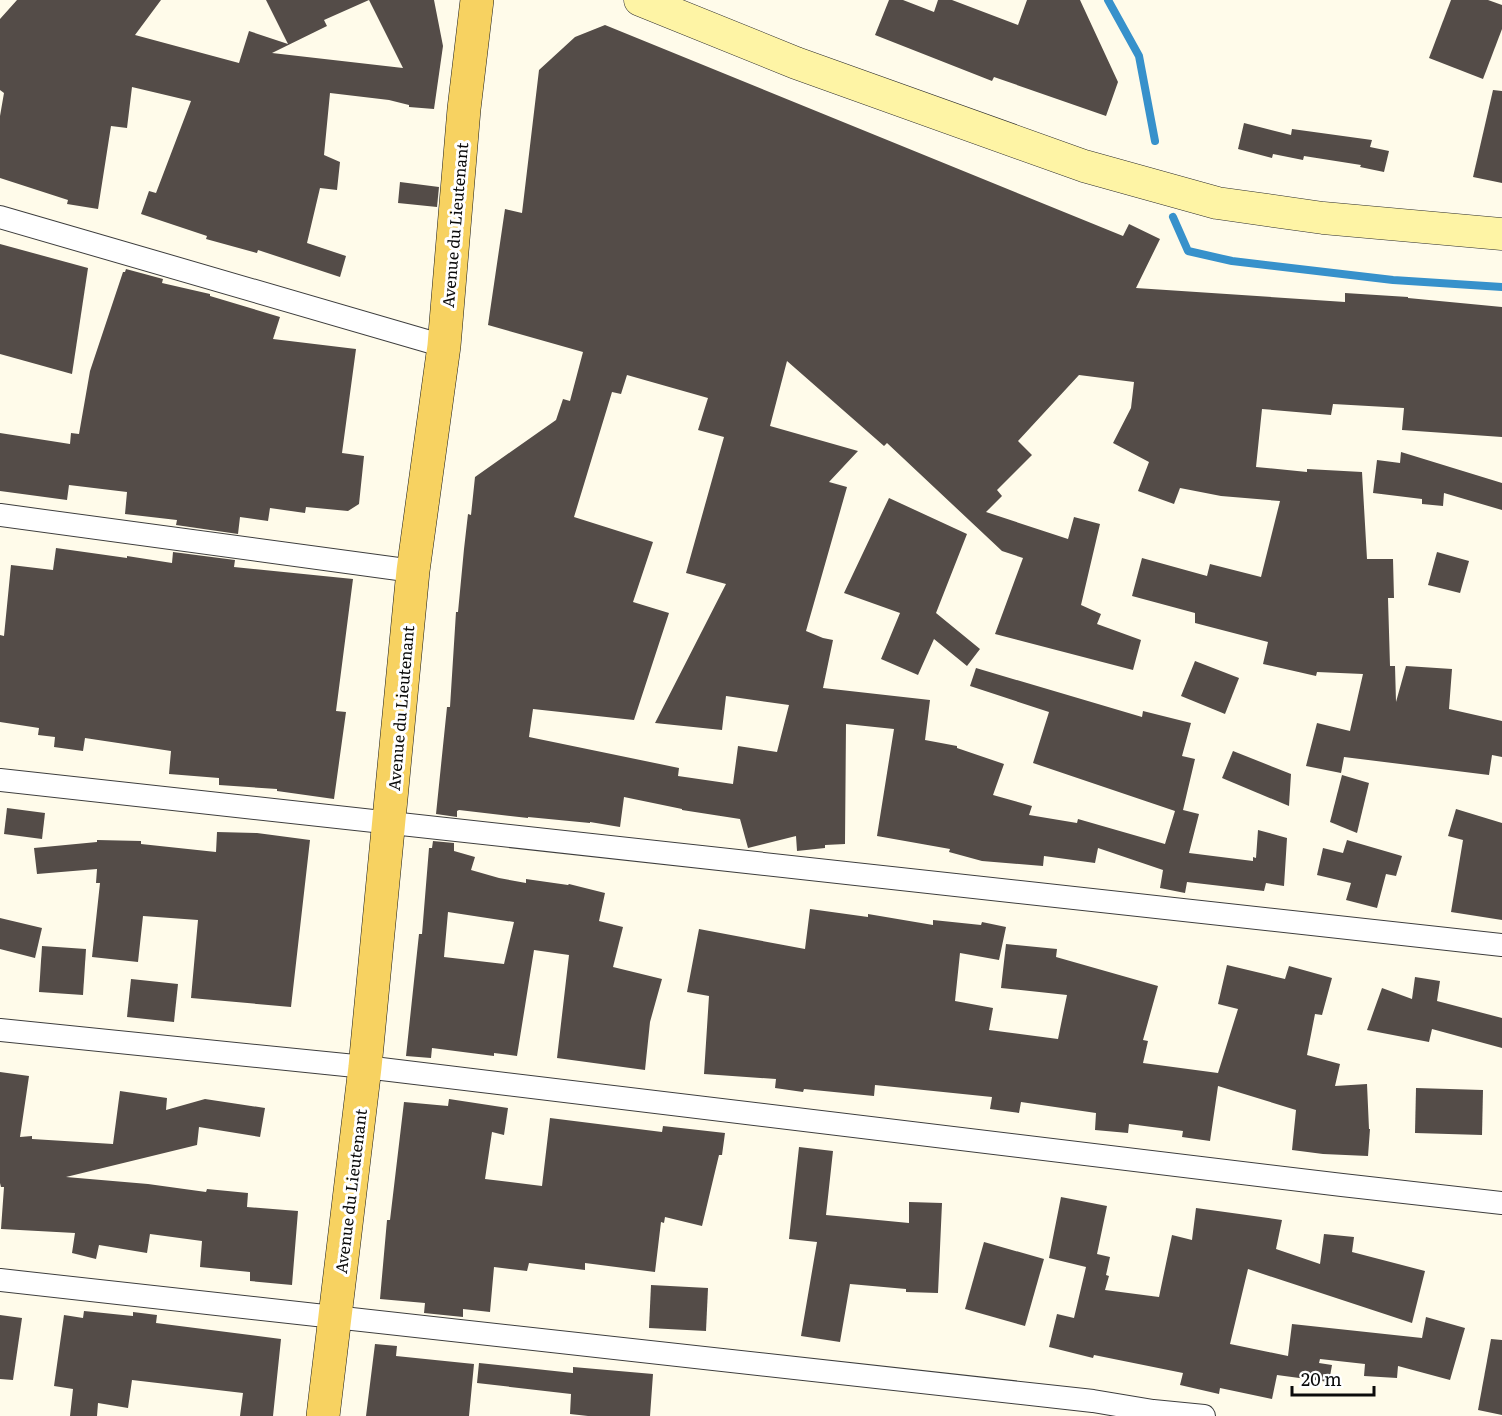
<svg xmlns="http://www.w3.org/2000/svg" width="1502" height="1416" font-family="Literata,serif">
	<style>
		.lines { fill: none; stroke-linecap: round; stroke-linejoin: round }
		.stream { stroke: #3791cb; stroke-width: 8 }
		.building { fill: #544c48; fill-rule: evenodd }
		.street-casing { stroke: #3e3e3e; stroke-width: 24 }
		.secondary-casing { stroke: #2d2d2d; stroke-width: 33 }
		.primary-casing { stroke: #1c1c1c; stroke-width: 34 }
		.street { stroke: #fff; stroke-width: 22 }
		.secondary { stroke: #fef4a5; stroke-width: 32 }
		.primary { stroke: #f7d261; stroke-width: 33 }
		.labels { text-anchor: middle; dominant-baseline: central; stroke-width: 6; stroke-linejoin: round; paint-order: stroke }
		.street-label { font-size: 16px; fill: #0b0b0b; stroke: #fff }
	</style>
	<rect width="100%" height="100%" fill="#fffbea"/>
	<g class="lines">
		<g class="stream">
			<polyline points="1108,0 1139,56 1155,141"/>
			<polyline points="1173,217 1188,251 1232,261 1393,280 1502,287"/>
		</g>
	</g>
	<g class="building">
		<path d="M17,0H161L135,35L239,63L249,31L288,44L266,0H434L443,46L434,109L409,107V105L389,100L330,93L324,155L340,162L337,190L320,188L307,243L346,256L340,277L258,250L257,253L206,239L207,236L141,214L149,191L156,193L191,101L132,87L127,128L111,126L98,209L67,204L68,200L0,178V116L4,93L0,90V19ZM369,0L403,68L272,53L327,26L324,20Z"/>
		<polygon points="889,0 903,0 934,12 938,0 952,0 1018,25 1027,0 1080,0 1118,82 1106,116 994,77 992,81 875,35"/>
		<polygon points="1451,0 1488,0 1502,5 1502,29 1483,79 1429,58"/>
		<path d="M605,25L1123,236L1129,224L1160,239L1136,288L1345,302V293L1408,297V298L1502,307V437L1402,430L1404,408L1333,404L1331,415L1262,409L1256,467L1307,472V469L1362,472L1367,559H1393L1394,598H1388L1390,666H1395L1396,702L1406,666L1452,669L1449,709L1502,721V757L1492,755L1489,775L1344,757L1341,773L1306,766L1317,723L1350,731L1363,674L1317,672L1316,676L1263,664L1268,642L1195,623V613L1132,596L1142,558L1207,576L1210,564L1261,577L1280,501L1221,496L1180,488L1174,504L1138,491L1149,462L1113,443L1131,408L1134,382L1079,375L1018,441L1032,455L997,490L1002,496L986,512L1068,539L1074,517L1100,524L1081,605L1101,614L1097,624L1141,640L1133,670L995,634L1023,558L1002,551L887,443L884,446L787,361L770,426L858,451L829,482L847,487L806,631L823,638L833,640L823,688L930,700L925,740L957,746V748L1004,764L993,795L1032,806L1029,815L1077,823L1078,819L1165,844L1175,811L1033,763L1049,712L970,686L976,668L1142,717L1143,711L1191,723L1182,756L1195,759L1183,810L1199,814L1189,853L1253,861V857L1256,858L1258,830L1287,838L1284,886L1266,883L1264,891L1187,882L1185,893L1160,888L1163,870L1098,848L1095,863L1044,856L1043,866L982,861L949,852L950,849L877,836L894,729L846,724L845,844L825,845V848L797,851L796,836L748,848L740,819L682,810V809L624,797L620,827L590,822V823L528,817V818L459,810L457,811V817L436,814L447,707H450L456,612H458L464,549L468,514L471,515L475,477L556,420L563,399L570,401L583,352L488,325L505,209L522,213L539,70L575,37ZM627,375L708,398L698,430L724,437L686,573L726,584L655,723L722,730L726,696L789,705L777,752L738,746L733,784L678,776L679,768L529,737L533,709L634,720L669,613L633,602L653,542L574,517L612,392L621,394Z"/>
		<polygon points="1493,90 1502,91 1502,183 1473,177"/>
		<polygon points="1244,123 1291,135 1292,129 1372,140 1370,147 1389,151 1384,172 1360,167 1361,165 1304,156 1303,160 1273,154 1272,158 1238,149"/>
		<polygon points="400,182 439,187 437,207 398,203"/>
		<polygon points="0,244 88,268 72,374 0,354"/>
		<polygon points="126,269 163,279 162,283 210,294 210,296 280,317 273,339 356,349 342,453 364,456 359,504 348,511 306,507 305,513 270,508 268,521 240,517 238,534 176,525 177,520 125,514 127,492 69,485 67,500 0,491 0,433 70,444 71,433 79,434 90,371 123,272 125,272"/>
		<polygon points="1401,452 1502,483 1502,510 1444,493 1443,506 1422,504 1422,499 1373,493 1377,460 1400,463"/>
		<polygon points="889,498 967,534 936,613 980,649 967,666 934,639 918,675 881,659 900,613 844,593"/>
		<polygon points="56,548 127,558 127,556 172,563 173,552 235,560 234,567 353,579 336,711 346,712 334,799 277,791 277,789 219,785 219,778 169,774 171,751 85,738 83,751 54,747 55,737 38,735 39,728 0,722 0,635 4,636 11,565 53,570"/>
		<polygon points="1437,552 1469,561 1460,593 1428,585"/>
		<polygon points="1195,661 1239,678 1225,714 1181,696"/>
		<polygon points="1233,751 1291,774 1289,806 1222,778"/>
		<polygon points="1342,775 1369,783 1357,833 1330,822"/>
		<polygon points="7,808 45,813 42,839 4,834"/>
		<polygon points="1456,809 1502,823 1502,920 1451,912 1463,840 1448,836"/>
		<polygon points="217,832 257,833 310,840 291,1007 191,998 198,920 143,916 138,962 92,957 100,883 96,883 97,869 37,874 34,848 97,842 97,840 141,841 141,844 216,852"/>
		<polygon points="1347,840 1402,856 1396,876 1386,874 1377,908 1346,900 1351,883 1317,875 1323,848 1343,853"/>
		<path d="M433,841L454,843V851L475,857L471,870L499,878L526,883V879L568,885L569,884L605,893L599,921L623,927L613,967L662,979L650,1022L645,1070L557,1058L569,955L534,950L517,1056L494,1053V1056L432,1048L431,1058L406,1056L419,934H422L429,848H432ZM448,912L514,922L504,964L444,957Z"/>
		<polygon points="810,909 868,917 868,914 933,925 933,920 981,925 982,922 1006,927 999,960 960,953 955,1001 993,1008 989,1030 1058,1039 1067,995 1001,988 1006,944 1057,949 1056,957 1158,986 1143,1040 1148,1041 1143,1063 1218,1073 1238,1009 1218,1004 1227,965 1285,979 1289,966 1332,978 1322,1015 1315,1014 1307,1055 1340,1064 1335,1086 1367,1084 1369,1129 1370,1129 1368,1156 1323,1154 1292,1150 1296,1110 1218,1086 1210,1141 1182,1137 1183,1131 1129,1124 1128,1133 1095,1130 1096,1113 1021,1102 1019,1113 990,1109 992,1097 875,1085 874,1096 804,1089 803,1092 775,1088 776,1079 704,1074 709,996 687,992 699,929 805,949"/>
		<polygon points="0,918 42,928 35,958 0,949"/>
		<polygon points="42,946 86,949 83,995 39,992"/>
		<polygon points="1415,977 1440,981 1437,1001 1502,1018 1502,1048 1432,1029 1429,1042 1367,1030 1382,988 1412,999"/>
		<polygon points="131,979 178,984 174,1022 127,1017"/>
		<polygon points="0,1072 29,1076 20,1137 32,1136 32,1139 113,1144 120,1091 167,1098 166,1110 205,1099 265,1108 260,1137 199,1127 197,1145 66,1177 148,1184 206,1192 207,1189 248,1193 247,1207 298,1211 292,1285 250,1281 250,1272 200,1267 202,1241 150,1234 147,1253 99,1245 96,1259 72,1253 75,1233 1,1229 4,1187 1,1187 0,1183"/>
		<polygon points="1416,1088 1483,1090 1482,1135 1415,1133"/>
		<polygon points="449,1099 508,1108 504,1135 492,1132 485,1179 542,1186 550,1118 662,1132 663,1126 725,1133 722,1155 719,1155 702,1226 665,1217 664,1223 661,1222 655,1272 585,1263 585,1270 529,1263 527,1271 494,1267 490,1312 463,1309 463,1317 424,1313 425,1303 380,1299 387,1220 390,1220 404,1102 448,1106"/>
		<polygon points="799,1147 833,1151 826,1215 909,1223 909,1202 942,1203 938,1293 906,1292 906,1289 850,1284 840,1342 801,1336 817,1242 789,1239"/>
		<polygon points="1061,1197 1107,1206 1097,1254 1110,1257 1106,1275 1109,1276 1105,1290 1159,1297 1172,1235 1192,1240 1196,1208 1282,1220 1276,1249 1320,1264 1324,1234 1354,1237 1352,1252 1425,1271 1412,1323 1248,1269 1230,1344 1288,1356 1292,1324 1422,1338 1426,1317 1465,1328 1450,1380 1398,1366 1397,1378 1364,1376 1365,1364 1320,1359 1319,1363 1332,1365 1329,1382 1277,1375 1272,1399 1220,1388 1219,1394 1180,1385 1183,1373 1094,1355 1093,1358 1049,1347 1057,1314 1074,1318 1086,1267 1049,1258"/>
		<polygon points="984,1242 1044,1259 1025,1326 965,1309"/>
		<polygon points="651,1285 708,1288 706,1331 649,1328"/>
		<polygon points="84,1311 133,1316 133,1312 157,1315 156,1323 281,1339 273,1416 240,1416 243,1393 132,1380 128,1408 98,1403 97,1416 70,1416 73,1389 54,1386 64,1315 83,1318"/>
		<polygon points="0,1315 22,1318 13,1380 0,1379"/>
		<polygon points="1491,1339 1502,1340 1502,1415 1478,1410"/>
		<polygon points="375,1344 397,1346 396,1356 474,1364 469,1416 366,1416"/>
		<polygon points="479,1363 573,1373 573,1367 653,1374 650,1416 588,1416 570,1414 571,1394 477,1383"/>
	</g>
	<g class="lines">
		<g class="street-casing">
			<g id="street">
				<polyline points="0,217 444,346"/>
				<polyline points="0,515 413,571"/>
				<polyline points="0,780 1502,945"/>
				<polyline points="0,1030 365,1067 1342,1185 1502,1203"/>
				<polyline points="0,1280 1093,1401 1153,1411 1204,1416"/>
			</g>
		</g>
		<g class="secondary-casing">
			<polyline id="secondary" points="640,0 796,63 1084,166 1217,203 1323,218 1502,234"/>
		</g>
		<g class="primary-casing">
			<polyline id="primary" points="323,1416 365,1067 413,571 444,346 464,109 477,0"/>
		</g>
		<use href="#street" class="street"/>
		<use href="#secondary" class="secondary"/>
		<use href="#primary" class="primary"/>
	</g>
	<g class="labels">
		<g class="street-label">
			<text transform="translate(454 225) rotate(-85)">Avenue du Lieutenant</text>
			<text transform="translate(400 708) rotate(-85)">Avenue du Lieutenant</text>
			<text transform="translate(350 1191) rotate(-83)">Avenue du Lieutenant</text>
		</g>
	</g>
	<path d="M1292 1386v9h82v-9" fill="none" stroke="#0b0b0b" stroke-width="3"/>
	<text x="1301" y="1386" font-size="18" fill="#0b0b0b" stroke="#ffffff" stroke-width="4.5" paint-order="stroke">20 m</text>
</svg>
